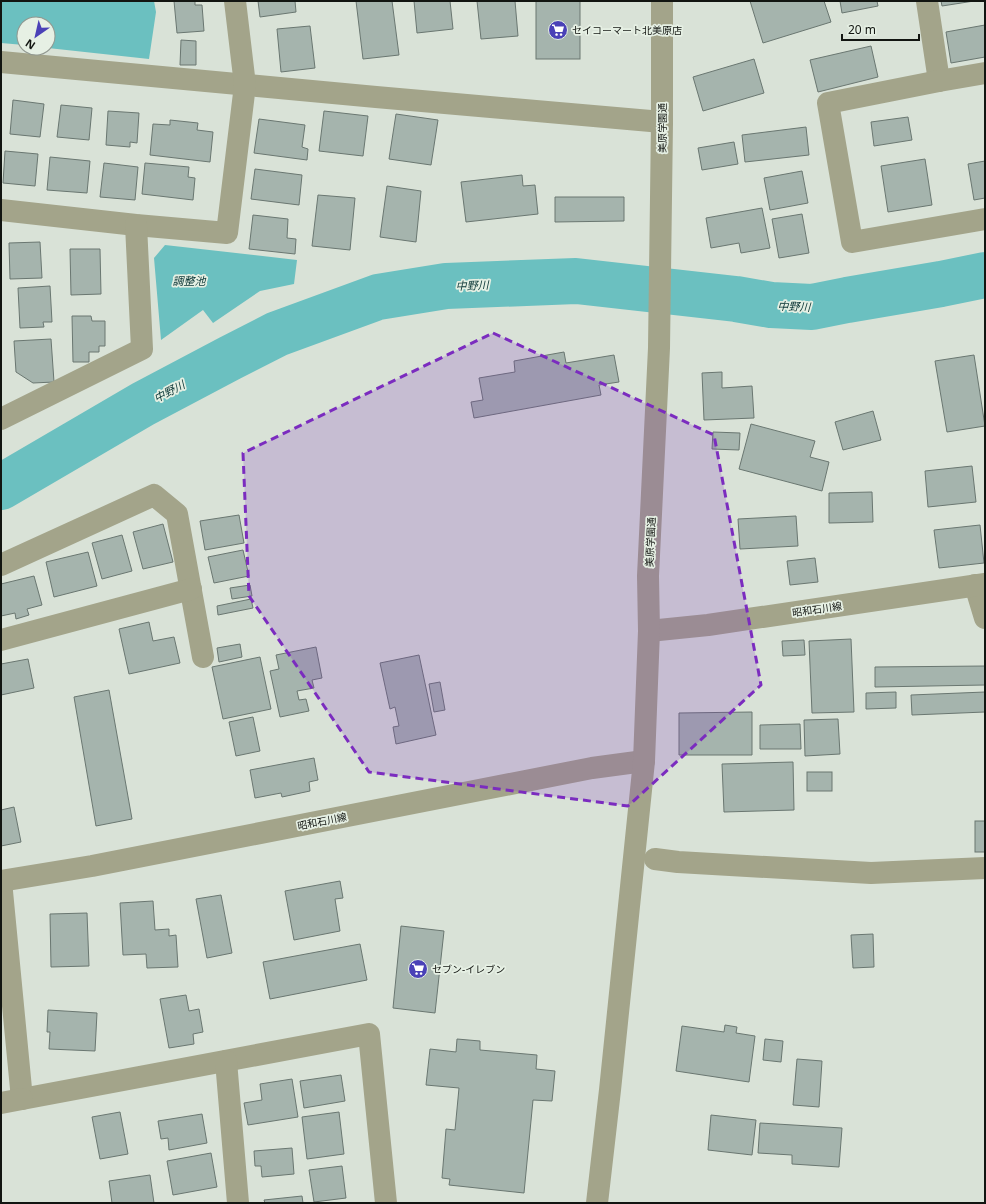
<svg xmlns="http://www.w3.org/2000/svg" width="986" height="1204" font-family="'Noto Sans','Noto Sans JP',sans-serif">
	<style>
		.water { fill: #6bc0c0 }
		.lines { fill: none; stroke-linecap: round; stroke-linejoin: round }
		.river { stroke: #6bc0c0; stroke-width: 46 }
		.building { fill: #a5b4ad; stroke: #6a7771 }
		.minor { stroke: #a3a48a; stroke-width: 22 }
		.marked { fill: #7b2cbf; fill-opacity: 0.2; stroke: #7b2cbf; stroke-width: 3; stroke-dasharray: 8 5; stroke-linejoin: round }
		.labels { text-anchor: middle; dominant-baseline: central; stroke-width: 3.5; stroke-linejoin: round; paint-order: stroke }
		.poi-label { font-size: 10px; fill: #121511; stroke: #e6f0e4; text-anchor: start }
		.street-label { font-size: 10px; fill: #121511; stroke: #e6f0e4 }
		.water-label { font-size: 11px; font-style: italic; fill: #0a3535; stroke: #e6f0e4 }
	</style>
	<rect width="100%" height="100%" fill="#d9e2d7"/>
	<g class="water">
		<polygon points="1,1 154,1 156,12 149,59 48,48 48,24 24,24 24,45 1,43"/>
		<polygon points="165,245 297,260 294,284 260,291 213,323 203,310 161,340 154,258"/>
	</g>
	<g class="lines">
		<polyline class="river" points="1,487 143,404 230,358 277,334 378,297 446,286 576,281 736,299 771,305 812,307 847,300 941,284 985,275"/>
	</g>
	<g class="building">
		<polygon points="174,1 195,1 195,5 202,5 204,31 177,33"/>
		<polygon points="258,1 295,1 296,12 260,17"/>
		<polygon points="356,1 392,1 399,55 363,59"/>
		<polygon points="414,1 450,1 453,29 417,33"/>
		<polygon points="477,1 515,1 518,36 481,39"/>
		<rect x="536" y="1" width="44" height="58"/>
		<polygon points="750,1 824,1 831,22 763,43"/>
		<polygon points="840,1 877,1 878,6 842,13"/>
		<polygon points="941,1 974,1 942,6"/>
		<polygon points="985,25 985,57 951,63 946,32"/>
		<polygon points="310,26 315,68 281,72 277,29"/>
		<polygon points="181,40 196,41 196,65 180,65"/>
		<polygon points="871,46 878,77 818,92 810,60"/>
		<polygon points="754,59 764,93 703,111 693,77"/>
		<polygon points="13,100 44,104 40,137 10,134"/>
		<polygon points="61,105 92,108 89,140 57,137"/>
		<polygon points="108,111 139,113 137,143 130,142 130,147 106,145"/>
		<polygon points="324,111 368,116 363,156 319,151"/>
		<polygon points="396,114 438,120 431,165 389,159"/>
		<polygon points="908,117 912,140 874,146 871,122"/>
		<polygon points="259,119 305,125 302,147 308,149 307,160 254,153"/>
		<polygon points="170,120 198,123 197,130 213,132 210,162 150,155 153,124 170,125"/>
		<polygon points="806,127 809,155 745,162 742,135"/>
		<polygon points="734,142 738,164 702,170 698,148"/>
		<polygon points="5,151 38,154 35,186 3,183"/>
		<polygon points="50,157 90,161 87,193 47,190"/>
		<polygon points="925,159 932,205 888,212 881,166"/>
		<polygon points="985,161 985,198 974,200 968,164"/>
		<polygon points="104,163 138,167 135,200 100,197"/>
		<polygon points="145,163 189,167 188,177 195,178 193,200 142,194"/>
		<polygon points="255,169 302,175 299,205 251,199"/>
		<polygon points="802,171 808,203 770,210 764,178"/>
		<polygon points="522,175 523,186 535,185 538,214 466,222 461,182"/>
		<polygon points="387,186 421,191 416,242 380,237"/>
		<polygon points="318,195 355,198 350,250 312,246"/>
		<polygon points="555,197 624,197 624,221 555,222"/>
		<polygon points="762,208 770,248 741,253 739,243 711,248 706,218"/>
		<polygon points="802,214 809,253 779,258 772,219"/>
		<polygon points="253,215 288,219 287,238 296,239 295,254 249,249"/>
		<polygon points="40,242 42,278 10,279 9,243"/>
		<polygon points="70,249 100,249 101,294 71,295"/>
		<polygon points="50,286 52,322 43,322 44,327 20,328 18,288"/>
		<polygon points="72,316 91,316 92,321 105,321 105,346 99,346 99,352 89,352 89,362 73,362"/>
		<polygon points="51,339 54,382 33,383 16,372 14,341"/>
		<polygon points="564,352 566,363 614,355 619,382 599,385 601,395 474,418 471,402 483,400 479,378 515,372 514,361"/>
		<polygon points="974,355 985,426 947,432 935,361"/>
		<polygon points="722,372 722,388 752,386 754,418 704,420 702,373"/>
		<polygon points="873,411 881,440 843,450 835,422"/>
		<polygon points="751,424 815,441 810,457 829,462 822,491 739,469"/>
		<polygon points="713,432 740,433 739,450 712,449"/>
		<polygon points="972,466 976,502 928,507 925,471"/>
		<polygon points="872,492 873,522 829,523 829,493"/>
		<polygon points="239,515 244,543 205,550 200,521"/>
		<polygon points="796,516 798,546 740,549 738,519"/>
		<polygon points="163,524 173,562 143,569 133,532"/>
		<polygon points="980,525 984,563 939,568 934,530"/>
		<polygon points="122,535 132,571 102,579 92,543"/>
		<polygon points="243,550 249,576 214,583 208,557"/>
		<polygon points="88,552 97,586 54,597 46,562"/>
		<polygon points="815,558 818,582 790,585 787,561"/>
		<polygon points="34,576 42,605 27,609 29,615 16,619 15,613 1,616 1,584"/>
		<polygon points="250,585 252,596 232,599 230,588"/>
		<polygon points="251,599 253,608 218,615 217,606"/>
		<polygon points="149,622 153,641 174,637 180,663 129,674 119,629"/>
		<polygon points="851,639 854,712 812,713 809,641"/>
		<polygon points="804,640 805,655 783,656 782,641"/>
		<polygon points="240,644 242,657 219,662 217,648"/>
		<polygon points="316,647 322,678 312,680 314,688 297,691 299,700 306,699 309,711 280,717 270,671 279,669 276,655"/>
		<polygon points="419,655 436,735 396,744 393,727 399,726 395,707 390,709 380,663"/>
		<polygon points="260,657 271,709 223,719 212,667"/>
		<polygon points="28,659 34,688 1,695 1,664"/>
		<polygon points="985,666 985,685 875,687 875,667"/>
		<polygon points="440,682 445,710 434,712 429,684"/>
		<polygon points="109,690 132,819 96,826 74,697"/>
		<polygon points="896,692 896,708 866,709 866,693"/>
		<polygon points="985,692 985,712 912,715 911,695"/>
		<polygon points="752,712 752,755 679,755 679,713"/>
		<polygon points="253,717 260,751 236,756 229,722"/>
		<polygon points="838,719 840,754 805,756 804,720"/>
		<polygon points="800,724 801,749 760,749 760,725"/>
		<polygon points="314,758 318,780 309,782 310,791 282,797 281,793 255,798 250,770"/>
		<polygon points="793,762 794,810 724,812 722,764"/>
		<rect x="807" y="772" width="25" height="19"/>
		<polygon points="14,807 21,842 1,846 1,810"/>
		<rect x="975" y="821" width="10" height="31"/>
		<polygon points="340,881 343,898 335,899 340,931 294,940 285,891"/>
		<polygon points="221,895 232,953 207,958 196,899"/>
		<polygon points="153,901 155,930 169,929 169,936 176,935 178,967 147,968 146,954 123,955 120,903"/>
		<polygon points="87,913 89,966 51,967 50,914"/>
		<polygon points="401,926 444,931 435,1013 393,1008"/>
		<polygon points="873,934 874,967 853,968 851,935"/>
		<polygon points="360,944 367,980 270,999 263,962"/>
		<polygon points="186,995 189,1011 199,1009 203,1032 193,1034 194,1044 169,1048 160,999"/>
		<polygon points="48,1010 97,1013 95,1051 49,1049 50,1032 47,1032"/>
		<polygon points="725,1025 737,1027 736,1033 755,1036 749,1082 676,1071 682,1026 724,1032"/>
		<polygon points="457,1039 480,1041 480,1050 537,1055 536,1069 555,1071 552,1101 533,1100 524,1193 449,1185 450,1179 442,1178 446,1129 455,1130 459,1088 426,1085 430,1049 456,1052"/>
		<polygon points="765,1039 783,1041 781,1062 763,1060"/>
		<polygon points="797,1059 822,1061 819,1107 793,1105"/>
		<polygon points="341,1075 345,1101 304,1108 300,1081"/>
		<polygon points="292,1079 298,1117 248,1125 244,1103 262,1100 260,1084"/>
		<polygon points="120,1112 128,1154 100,1159 92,1117"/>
		<polygon points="339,1112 344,1154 307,1159 302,1117"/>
		<polygon points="202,1114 207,1143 169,1150 168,1138 161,1139 158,1121"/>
		<polygon points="711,1115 756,1120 752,1155 708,1150"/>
		<polygon points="760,1123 842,1128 839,1167 792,1164 792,1155 758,1153"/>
		<polygon points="292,1148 294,1174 262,1177 261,1166 255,1166 254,1151"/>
		<polygon points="211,1153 217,1187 173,1195 167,1161"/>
		<polygon points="342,1166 346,1198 314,1202 309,1170"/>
		<polygon points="150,1175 154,1203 112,1203 109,1181"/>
		<polygon points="302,1196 303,1203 265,1203 264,1200"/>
	</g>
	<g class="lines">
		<g class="minor">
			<polyline points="927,1 939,81"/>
			<polyline points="1,62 376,97 662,122"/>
			<polyline points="985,73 939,81 828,103 852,242 985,219"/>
			<polyline points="1,210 136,225 227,233 245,85 235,1"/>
			<polyline points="1,419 142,349 136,225"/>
			<polyline points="1,565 154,495 177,514 203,657"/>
			<polyline points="975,585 985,618"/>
			<polyline points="649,631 708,625 985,584"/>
			<polyline points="1,640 191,589"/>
			<polyline points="655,859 678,862 871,873 985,868"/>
			<polyline points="1,881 22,1099 369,1034 386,1203"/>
			<polyline points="1,881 92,866 592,768 644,761"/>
			<polyline points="226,1061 238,1203"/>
			<polyline points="1,1103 22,1099"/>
			<polyline points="597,1203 610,1090 644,761 649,631 648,576 659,348 662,122 662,1"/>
		</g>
	</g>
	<path class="marked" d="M493,333L714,435L761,685L628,806L369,772L249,596L243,453Z"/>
	<defs>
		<g id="supermarket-disc" transform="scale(1)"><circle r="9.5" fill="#4a41b7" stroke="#e6f0e4"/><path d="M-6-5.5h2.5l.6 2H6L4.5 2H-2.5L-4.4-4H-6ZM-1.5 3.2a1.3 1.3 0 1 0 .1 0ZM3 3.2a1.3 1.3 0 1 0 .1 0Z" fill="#fff"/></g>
	</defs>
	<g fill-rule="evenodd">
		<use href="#supermarket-disc" x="558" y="30"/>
		<use href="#supermarket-disc" x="418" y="969"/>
	</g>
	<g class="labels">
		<g class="poi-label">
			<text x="572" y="30">セイコーマート北美原店</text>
			<text x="432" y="969">セブン-イレブン</text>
		</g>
		<g class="street-label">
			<text transform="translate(662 128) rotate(-90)">美原学園通</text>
			<text transform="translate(650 542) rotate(-87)">美原学園通</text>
			<text transform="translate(817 609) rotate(-8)">昭和石川線</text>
			<text transform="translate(322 821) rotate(-11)">昭和石川線</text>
		</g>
		<g class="water-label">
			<text x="189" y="280">調整池</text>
			<text transform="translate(472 285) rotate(-2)">中野川</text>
			<text transform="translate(794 306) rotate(2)">中野川</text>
			<text transform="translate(169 391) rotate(-28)">中野川</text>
		</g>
	</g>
	<rect width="986" height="1204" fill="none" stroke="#121511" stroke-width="4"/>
	<g transform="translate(36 36) rotate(214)"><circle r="19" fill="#e6f0e4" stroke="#919890"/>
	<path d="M0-3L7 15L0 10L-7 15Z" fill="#4a41b7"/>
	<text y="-6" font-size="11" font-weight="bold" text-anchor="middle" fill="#121511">N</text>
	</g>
	<path d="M842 34v6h77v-6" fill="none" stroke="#121511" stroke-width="2"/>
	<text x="848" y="34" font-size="12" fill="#121511" stroke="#e6f0e4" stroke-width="3" paint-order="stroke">20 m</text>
</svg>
